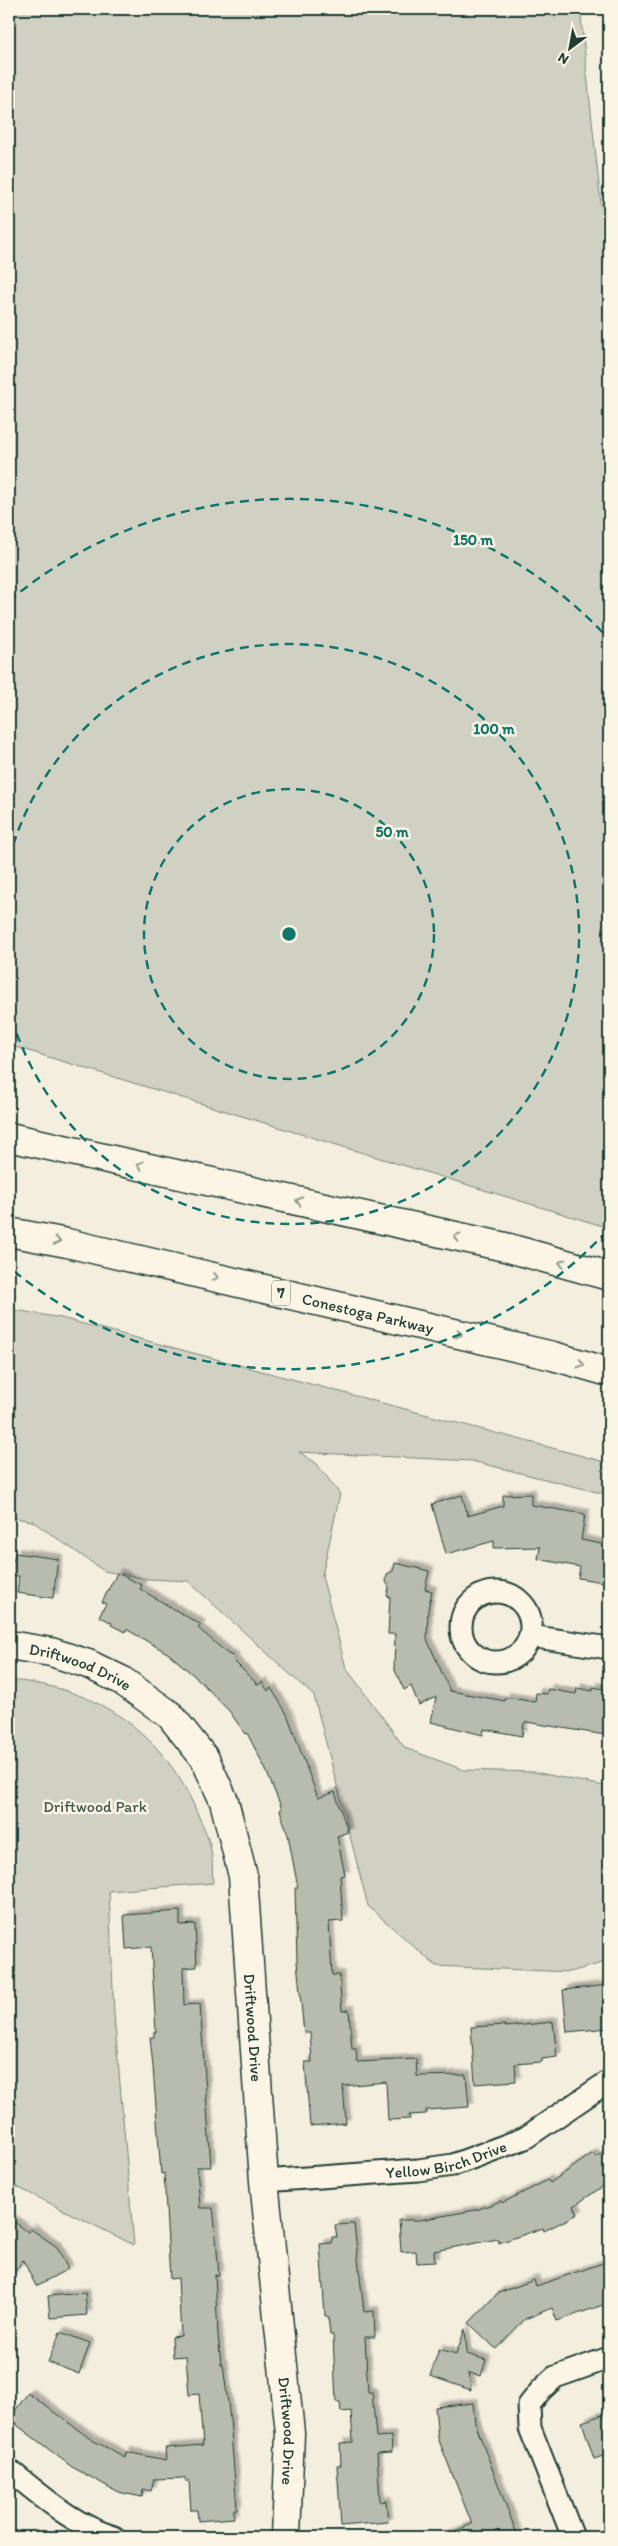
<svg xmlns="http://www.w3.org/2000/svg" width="618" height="2546" font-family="Itim,sans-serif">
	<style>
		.green { fill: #d0d1c2; stroke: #78877b }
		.building { fill: #b8bcae; stroke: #1f3d34; filter: url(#shadow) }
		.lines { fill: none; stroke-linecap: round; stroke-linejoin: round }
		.street-casing { stroke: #1f3d34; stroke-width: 25 }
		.secondary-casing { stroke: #1f3d34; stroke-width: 31 }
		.highway-casing { stroke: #1f3d34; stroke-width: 31 }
		.street { stroke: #fcf5e5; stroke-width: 21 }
		.secondary { stroke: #fcf5e5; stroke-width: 28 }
		.highway { stroke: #fcf5e5; stroke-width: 28 }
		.oneway { stroke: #8e998c }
		.ring { fill: none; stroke: #0f766e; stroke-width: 2.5; stroke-dasharray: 9 6 }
		.labels { text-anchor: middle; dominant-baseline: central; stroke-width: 5; stroke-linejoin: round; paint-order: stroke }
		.shield { fill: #fcf5e5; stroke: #617469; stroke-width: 1 }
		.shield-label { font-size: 15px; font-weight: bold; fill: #1f3d34 }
		.street-label { font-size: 16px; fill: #1f3d34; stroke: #fcf5e5 }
		.park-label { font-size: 16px; fill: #425b50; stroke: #fcf5e5 }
		.centre { fill: #0f766e; stroke: #fcf5e5; stroke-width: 2.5 }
		.ring-label { font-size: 15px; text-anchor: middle; font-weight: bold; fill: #0f766e; stroke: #fcf5e5; stroke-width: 5; stroke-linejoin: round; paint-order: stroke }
	</style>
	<defs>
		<filter id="shadow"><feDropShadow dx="4.5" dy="-4.5" stdDeviation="1" flood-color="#0004"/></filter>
	</defs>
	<rect width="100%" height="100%" fill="#f3eede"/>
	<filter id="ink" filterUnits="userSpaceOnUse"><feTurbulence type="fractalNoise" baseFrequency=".02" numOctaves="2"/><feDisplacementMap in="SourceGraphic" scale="10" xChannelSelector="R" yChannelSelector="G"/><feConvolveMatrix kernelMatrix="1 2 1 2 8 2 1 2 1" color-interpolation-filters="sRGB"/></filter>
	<g filter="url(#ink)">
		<g class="green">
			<polygon points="9,9 580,9 609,278 609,1228 9,1045"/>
			<polygon points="9,1309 61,1318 609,1463 609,1495 472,1461 299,1452 316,1463 340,1494 322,1576 346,1668 405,1748 464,1770 534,1772 609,1787 609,1961 570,1972 436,1966 368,1906 314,1696 188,1581 148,1579 104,1571 32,1521 9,1517"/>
			<path d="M9,1680C98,1687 165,1733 199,1817C203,1826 208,1836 210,1845C213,1857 212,1871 213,1883L109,1891L114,2015L134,2245L9,2183Z"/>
		</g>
		<g class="building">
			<polygon points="531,1494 531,1505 585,1514 581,1540 607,1545 605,1556 609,1557 609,1583 578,1578 580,1567 538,1559 540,1547 494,1548 494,1541 446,1554 432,1504 462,1495 468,1516 503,1506 503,1495"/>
			<polygon points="15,1553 58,1559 53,1598 17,1593 19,1576 9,1576 9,1560 14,1560"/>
			<polygon points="395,1563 429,1571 425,1589 432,1591 428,1610 427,1639 450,1691 505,1701 505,1697 535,1702 536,1693 547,1694 548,1689 576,1694 577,1688 593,1691 593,1687 609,1690 609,1711 605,1735 526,1722 524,1723 522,1736 484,1729 483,1735 431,1722 436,1697 419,1705 411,1686 404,1690 394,1668 395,1634 388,1634 390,1597 387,1596 389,1587 386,1581 387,1574 393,1571"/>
			<polygon points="117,1573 142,1585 140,1589 201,1625 198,1628 228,1654 233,1656 235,1662 258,1685 262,1682 268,1691 271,1688 287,1714 318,1798 335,1792 348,1832 337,1836 345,1875 340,1876 343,1921 329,1922 332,1975 339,1975 342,2011 349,2010 352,2049 356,2049 357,2062 416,2059 417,2076 466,2075 469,2107 426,2110 426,2114 409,2115 410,2119 388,2120 386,2082 343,2086 346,2123 310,2126 305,2062 312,2062 310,2033 304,2033 297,1962 295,1888 298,1888 288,1835 280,1810 282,1809 265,1768 247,1733 245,1734 230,1712 199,1680 169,1654 126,1629 125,1632 111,1625 112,1623 99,1616 106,1604 102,1602"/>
			<polygon points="180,1911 180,1925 195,1924 197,1967 183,1968 184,2005 200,2004 211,2167 197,2167 200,2208 213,2208 215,2226 219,2275 215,2275 218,2335 221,2365 223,2365 230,2419 237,2509 234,2509 234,2518 198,2521 197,2510 191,2510 189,2481 185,2481 185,2478 154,2479 151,2491 143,2489 142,2497 118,2492 72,2467 9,2419 28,2393 92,2440 125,2457 126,2452 166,2460 165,2448 203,2445 199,2394 189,2395 186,2356 173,2357 172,2337 181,2336 178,2278 170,2279 164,2173 161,2174 153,2067 150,2037 154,2037 154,2032 156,2032 151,1947 126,1949 124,1915"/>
			<polygon points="609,1985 609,2028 567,2032 563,1990"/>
			<polygon points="553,2022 557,2057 542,2059 542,2062 515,2064 516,2081 475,2084 471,2027 505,2025 505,2027"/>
			<polygon points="609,2149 609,2182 574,2206 578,2214 544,2231 543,2228 499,2243 498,2239 434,2251 435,2262 417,2263 416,2251 401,2252 399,2220 419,2220 476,2210 501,2201 502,2203 548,2180 550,2183 593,2153 596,2157"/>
			<polygon points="9,2218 28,2232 31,2229 57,2247 68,2269 36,2286 23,2260 9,2280"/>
			<polygon points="354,2224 364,2312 374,2311 375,2337 365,2337 368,2392 372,2392 376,2437 391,2436 392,2452 377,2453 380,2502 386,2501 388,2522 341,2526 337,2465 341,2465 340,2443 353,2442 351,2411 341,2412 340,2402 336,2402 333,2335 330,2335 328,2316 325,2316 320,2244 332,2243 332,2237 337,2237 335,2225"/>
			<polygon points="609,2261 609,2303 557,2321 552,2308 525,2319 496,2349 469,2323 498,2293 534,2280 536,2286"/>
			<polygon points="85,2293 87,2315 50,2318 48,2296"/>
			<polygon points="465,2329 467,2354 486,2360 481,2376 469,2373 471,2390 430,2376 439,2349 456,2354"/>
			<polygon points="60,2332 90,2343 79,2374 48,2362"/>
			<polygon points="473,2403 475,2423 518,2537 441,2537 472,2524 438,2438 435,2407"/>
			<polygon points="605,2414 609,2425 609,2454 594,2459 582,2422"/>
		</g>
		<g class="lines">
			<g class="street-casing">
				<g id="street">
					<circle cx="496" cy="1627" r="35"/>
					<polyline points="530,1636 609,1648"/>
					<path id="s1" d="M264,2181L418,2170L453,2165L525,2138L609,2081"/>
					<path d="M9,2470C42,2496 73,2525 114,2537"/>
					<polyline points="573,2537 530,2428 529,2405 541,2390 555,2377 609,2358"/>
				</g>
			</g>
			<g class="secondary-casing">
				<g id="secondary">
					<path id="s2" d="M9,1645L51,1652L88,1664L121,1680L170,1715L205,1759L224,1801L243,1876L264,2181L290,2433L286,2537"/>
				</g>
			</g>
			<g class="highway-casing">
				<g id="highway">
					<polyline points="9,1137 505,1247 609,1276"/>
					<path id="s3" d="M9,1232L67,1243L553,1356L609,1372"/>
				</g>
			</g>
			<use href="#street" class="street"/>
			<use href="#secondary" class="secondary"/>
			<use href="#highway" class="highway"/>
		</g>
		<defs><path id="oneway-chevron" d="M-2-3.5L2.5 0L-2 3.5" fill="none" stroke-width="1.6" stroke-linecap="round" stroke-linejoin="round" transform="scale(1.25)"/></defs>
		<g class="oneway">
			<use href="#oneway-chevron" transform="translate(140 1165) rotate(-167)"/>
			<use href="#oneway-chevron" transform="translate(299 1201) rotate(-167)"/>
			<use href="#oneway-chevron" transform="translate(457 1237) rotate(-167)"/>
			<use href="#oneway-chevron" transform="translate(57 1241) rotate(11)"/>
			<use href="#oneway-chevron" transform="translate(562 1263) rotate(-165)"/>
			<use href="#oneway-chevron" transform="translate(215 1277) rotate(13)"/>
			<use href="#oneway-chevron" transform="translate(459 1334) rotate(13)"/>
			<use href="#oneway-chevron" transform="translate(581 1364) rotate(15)"/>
		</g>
	</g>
	<g class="ring">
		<circle cx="289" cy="934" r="145"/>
		<path d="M9 859A290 290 0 1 1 9 1009"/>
		<path d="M607 1231A435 435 0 0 1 9 1267M9 601A435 435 0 0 1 607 637"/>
	</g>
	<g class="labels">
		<rect class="shield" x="272" y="1280.5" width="18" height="25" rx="4"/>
		<g class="shield-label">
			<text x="281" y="1293">7</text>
		</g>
		<g class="street-label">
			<text stroke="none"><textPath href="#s3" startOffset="368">Conestoga Parkway</textPath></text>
			<text stroke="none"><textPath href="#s2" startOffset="75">Driftwood Drive</textPath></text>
			<text stroke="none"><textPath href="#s2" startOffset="510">Driftwood Drive</textPath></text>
			<text stroke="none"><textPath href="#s1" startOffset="184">Yellow Birch Drive</textPath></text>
			<text stroke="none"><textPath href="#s2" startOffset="915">Driftwood Drive</textPath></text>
		</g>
		<g class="park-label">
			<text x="95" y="1806">Driftwood Park</text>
		</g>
	</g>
	<circle cx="289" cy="934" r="8" class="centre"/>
	<g class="ring-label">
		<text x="473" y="545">150 m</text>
		<text x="494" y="734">100 m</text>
		<text x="392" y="837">50 m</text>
	</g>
	<rect width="618" height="2546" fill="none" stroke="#fcf5e5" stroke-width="30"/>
	<rect x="15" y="15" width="588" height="2516" fill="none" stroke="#1f3d34" stroke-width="2" filter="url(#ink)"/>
	<g transform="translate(570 48) rotate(212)" stroke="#fcf5e5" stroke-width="4" paint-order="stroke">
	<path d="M0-4L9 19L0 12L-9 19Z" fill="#1f3d34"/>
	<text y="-8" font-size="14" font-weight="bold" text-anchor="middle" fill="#1f3d34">N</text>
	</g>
</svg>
